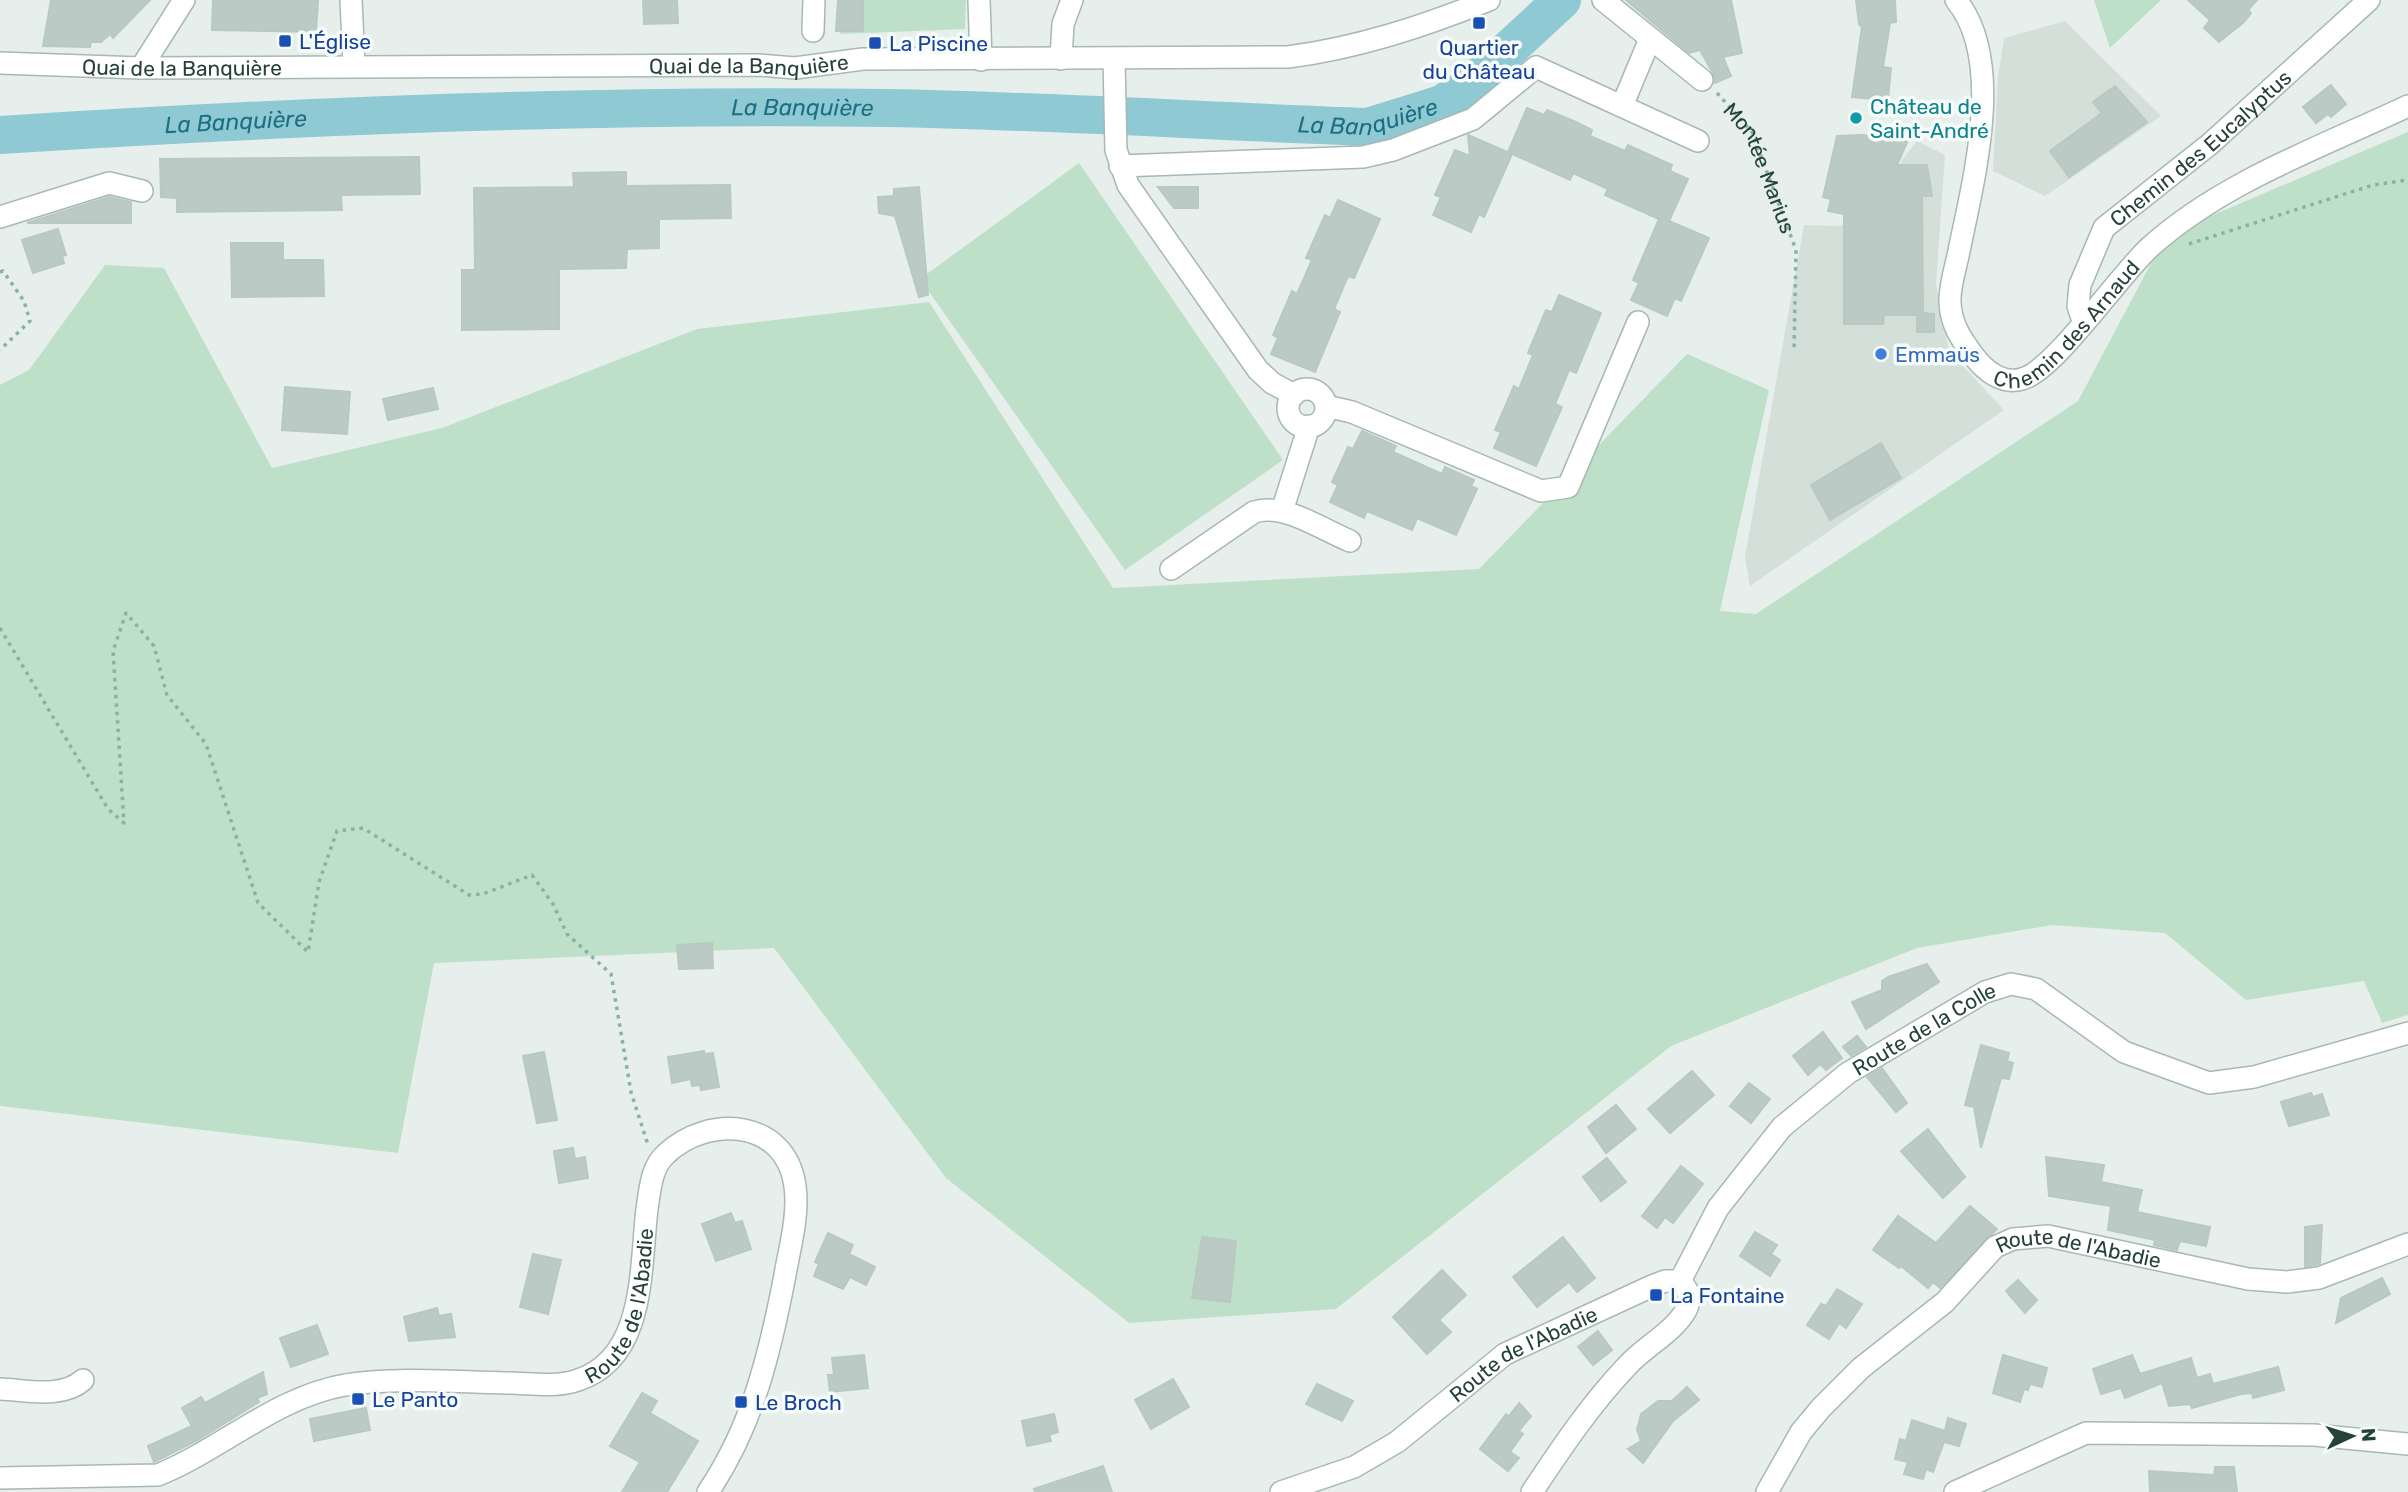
<svg xmlns="http://www.w3.org/2000/svg" width="2408" height="1492" font-family="Rubik,sans-serif">
	<style>
		.built { fill: #d4dfda }
		.green { fill: #bfe0c8 }
		.lines { fill: none; stroke-linecap: round; stroke-linejoin: round }
		.river { stroke: #8ec9d4; stroke-width: 38 }
		.building { fill: #bbcac4; stroke: #b8c9c2; stroke-width: 2 }
		.minor-casing { stroke: #a8b8b2; stroke-width: 24 }
		.path { stroke: #86b3a5; stroke-width: 3.5; stroke-dasharray: 3.5 5; stroke-linecap: butt }
		.minor { stroke: #fff; stroke-width: 21 }
		.transit-dot { fill: #1a4fb4; stroke: #f7fbf9; stroke-width: 2.5 }
		.culture-dot { fill: #0f9aa8; stroke: #f7fbf9; stroke-width: 2.5 }
		.shop-dot { fill: #3f7fe0; stroke: #f7fbf9; stroke-width: 2.5 }
		.labels { text-anchor: middle; dominant-baseline: central; stroke-width: 7; stroke-linejoin: round; paint-order: stroke }
		.transit-label { font-size: 21px; fill: #164399; stroke: #f7fbf9; text-anchor: start }
		.street-label { font-size: 21px; fill: #24423a; stroke: #f7fbf9 }
		.culture-label { font-size: 21px; fill: #0d838f; stroke: #f7fbf9; text-anchor: start }
		.shop-label { font-size: 21px; fill: #366cbe; stroke: #f7fbf9; text-anchor: start }
		.water-label { font-size: 23px; font-style: italic; fill: #1c6f80; stroke: #f7fbf9 }
	</style>
	<rect width="100%" height="100%" fill="#e6efeb"/>
	<g class="built">
		<polygon points="2065,21 2161,116 2045,196 1993,171 1998,77 2004,38"/>
		<polygon points="1917,141 1945,155 1936,284 1949,351 2004,410 1750,586 1745,557 1804,225 1841,226 1891,183 1902,160"/>
	</g>
	<g class="green">
		<polygon points="841,0 966,0 965,29 840,34"/>
		<polygon points="2094,0 2161,0 2110,48"/>
		<polygon points="2408,132 2408,1015 2382,1023 2364,981 2246,1000 2165,933 2052,925 1917,948 1671,1046 1336,1309 1129,1323 946,1178 774,948 434,963 398,1153 0,1106 0,385 29,370 105,265 164,268 272,468 442,428 697,329 929,302 1113,588 1479,569 1687,354 1769,390 1720,611 1756,614 2078,401 2166,235"/>
		<polygon points="1079,163 1283,460 1125,570 920,279"/>
	</g>
	<g class="lines">
		<path class="river" id="s1" d="M0,135C295,116 591,104 887,108C1047,111 1208,121 1368,127L1442,104L1470,85L1562,0"/>
	</g>
	<g class="building">
		<polygon points="51,0 150,0 113,38 110,34 101,42 91,42 90,47 43,46"/>
		<polygon points="213,0 318,0 316,32 212,30"/>
		<polygon points="643,0 677,0 678,23 644,24"/>
		<polygon points="838,0 863,0 863,31 836,31"/>
		<polygon points="1626,0 1731,0 1742,53 1723,57 1731,76 1715,83 1714,75 1700,50 1689,53"/>
		<polygon points="1856,0 1895,0 1896,22 1890,23 1883,67 1891,68 1888,100 1852,97 1862,27 1859,24"/>
		<polygon points="2188,0 2257,0 2248,10 2251,13 2244,22 2219,42 2204,28 2210,20"/>
		<polygon points="2331,85 2346,104 2331,117 2328,114 2316,123 2303,107"/>
		<polygon points="2115,86 2147,122 2069,177 2050,151 2102,113 2093,102"/>
		<polygon points="1527,108 1544,115 1547,110 1576,122 1592,130 1590,136 1625,151 1628,145 1672,165 1670,171 1688,179 1669,221 1709,238 1681,301 1675,298 1667,316 1631,300 1639,283 1633,280 1659,219 1605,195 1608,189 1573,173 1570,180 1508,152"/>
		<polygon points="1468,135 1512,154 1484,217 1479,214 1471,232 1433,215 1441,197 1435,195 1455,150 1470,156"/>
		<polygon points="1861,135 1909,138 1897,165 1927,165 1932,196 1922,196 1923,313 1934,314 1934,332 1917,332 1917,315 1884,315 1883,324 1844,324 1844,214 1828,211 1831,199 1823,197 1837,136"/>
		<polygon points="419,157 420,194 341,195 342,210 177,212 177,198 161,197 160,159"/>
		<polygon points="626,172 626,186 730,185 731,218 659,219 659,248 627,249 626,268 559,269 559,329 462,330 462,270 475,270 474,188 574,187 573,173"/>
		<polygon points="919,187 928,295 919,297 895,216 879,213 878,197 894,196 894,189"/>
		<polygon points="1158,187 1198,187 1198,208 1174,208"/>
		<polygon points="109,197 131,202 131,223 27,223"/>
		<polygon points="1338,200 1380,219 1354,278 1348,276 1334,309 1340,312 1315,372 1271,354 1278,338 1273,335 1292,291 1297,294 1312,260 1306,258 1325,215 1330,218"/>
		<polygon points="58,229 66,255 62,256 64,263 33,273 22,240"/>
		<polygon points="231,243 283,243 283,260 323,260 324,296 232,297"/>
		<polygon points="1559,295 1601,313 1576,373 1569,370 1555,404 1562,407 1536,466 1494,448 1501,432 1495,430 1514,386 1519,389 1533,355 1528,353 1546,310 1552,312"/>
		<polygon points="285,387 350,392 347,434 282,430"/>
		<polygon points="433,388 438,409 388,420 383,399"/>
		<polygon points="1362,431 1396,446 1393,452 1442,474 1445,467 1474,480 1471,486 1477,489 1456,535 1417,518 1412,530 1367,511 1364,518 1330,502 1338,485 1332,482 1348,447 1353,449"/>
		<polygon points="1881,443 1901,478 1830,520 1811,485"/>
		<polygon points="712,943 713,968 679,969 677,945"/>
		<polygon points="1927,964 1939,982 1866,1029 1852,1002 1882,990 1882,981 1888,977"/>
		<polygon points="1823,1032 1842,1058 1826,1070 1820,1064 1808,1075 1793,1056"/>
		<polygon points="1857,1036 1866,1047 1851,1056 1843,1047"/>
		<polygon points="1981,1045 2009,1053 2007,1061 2013,1063 2009,1079 2001,1078 1981,1148 1974,1107 1965,1105"/>
		<polygon points="704,1051 704,1054 713,1053 719,1087 701,1090 700,1085 692,1086 691,1079 672,1083 668,1057"/>
		<polygon points="544,1052 557,1120 537,1123 523,1056"/>
		<polygon points="1882,1068 1907,1103 1896,1112 1867,1077"/>
		<polygon points="1692,1071 1714,1095 1670,1133 1648,1109"/>
		<polygon points="1749,1083 1770,1099 1751,1123 1730,1106"/>
		<polygon points="2311,1093 2313,1097 2322,1094 2329,1115 2289,1126 2281,1102"/>
		<polygon points="1616,1105 1636,1129 1606,1153 1588,1127"/>
		<polygon points="1928,1129 1965,1177 1943,1198 1901,1151"/>
		<polygon points="573,1148 575,1159 585,1157 588,1178 559,1183 554,1151"/>
		<polygon points="2046,1157 2104,1165 2101,1182 2142,1190 2137,1212 2210,1227 2206,1246 2180,1241 2177,1250 2154,1245 2155,1240 2108,1230 2111,1206 2049,1196"/>
		<polygon points="1607,1158 1626,1182 1601,1201 1583,1177"/>
		<polygon points="1681,1166 1703,1184 1673,1223 1665,1217 1657,1228 1642,1216"/>
		<polygon points="1970,1206 1997,1229 1940,1288 1933,1282 1928,1288 1901,1266 1899,1268 1873,1250 1898,1216 1936,1243"/>
		<polygon points="731,1213 735,1223 742,1221 751,1249 716,1261 702,1224"/>
		<polygon points="2322,1225 2320,1264 2305,1267 2305,1227"/>
		<polygon points="1755,1232 1777,1245 1771,1254 1780,1260 1770,1276 1740,1256"/>
		<polygon points="828,1233 853,1245 849,1254 875,1267 866,1285 850,1277 843,1289 814,1276 819,1264 815,1262"/>
		<polygon points="1202,1237 1236,1241 1230,1302 1192,1298"/>
		<polygon points="1563,1237 1595,1278 1577,1292 1569,1282 1537,1307 1513,1277"/>
		<polygon points="533,1254 561,1260 548,1314 520,1307"/>
		<polygon points="1442,1270 1466,1295 1439,1320 1451,1332 1427,1354 1393,1317"/>
		<polygon points="2382,1278 2390,1294 2336,1323 2341,1298"/>
		<polygon points="2018,1280 2037,1300 2025,1313 2006,1291"/>
		<polygon points="1837,1289 1862,1304 1846,1328 1839,1323 1829,1339 1807,1325 1821,1304 1826,1306"/>
		<polygon points="437,1308 439,1316 451,1314 455,1337 409,1341 404,1317"/>
		<polygon points="317,1325 328,1354 291,1367 280,1338"/>
		<polygon points="1598,1331 1612,1350 1593,1365 1578,1347"/>
		<polygon points="864,1355 868,1388 830,1392 828,1375 834,1375 832,1358"/>
		<polygon points="2003,1355 2047,1368 2042,1387 2030,1384 2028,1390 2024,1389 2020,1402 1993,1393"/>
		<polygon points="2132,1355 2140,1374 2191,1358 2197,1378 2210,1374 2213,1384 2278,1367 2284,1390 2253,1398 2252,1393 2241,1394 2192,1408 2190,1404 2169,1406 2162,1383 2125,1398 2121,1388 2101,1394 2093,1369"/>
		<polygon points="263,1372 267,1394 257,1398 259,1402 198,1440 154,1462 148,1446 192,1426 182,1408 201,1397 205,1403"/>
		<polygon points="1173,1379 1189,1407 1151,1429 1135,1400"/>
		<polygon points="1317,1384 1353,1401 1342,1421 1306,1404"/>
		<polygon points="1687,1387 1699,1400 1673,1421 1643,1463 1628,1449 1641,1441 1637,1430 1641,1414 1658,1401 1672,1401"/>
		<polygon points="642,1393 657,1401 650,1413 698,1441 667,1492 622,1492 640,1462 610,1446"/>
		<polygon points="1519,1403 1531,1416 1519,1431 1523,1434 1510,1452 1519,1458 1508,1471 1480,1449 1506,1414 1509,1416"/>
		<polygon points="366,1408 370,1430 314,1441 310,1419"/>
		<polygon points="1054,1414 1058,1432 1049,1435 1051,1441 1027,1446 1022,1421"/>
		<polygon points="1948,1418 1966,1424 1959,1446 1944,1442 1933,1472 1926,1469 1923,1479 1904,1474 1908,1462 1895,1459 1900,1439 1906,1441 1912,1420 1945,1431"/>
		<polygon points="1103,1466 1112,1492 1035,1492 1034,1489"/>
		<polygon points="2215,1467 2234,1467 2237,1492 2150,1492 2149,1471 2214,1475"/>
	</g>
	<g class="lines">
		<g class="minor-casing">
			<g id="minor">
				<polyline points="351,0 354,65"/>
				<polyline points="979,0 981,60"/>
				<polyline points="1603,0 1702,80"/>
				<path id="s3" d="M1956,0C2006,61 1973,181 1959,251C1956,267 1949,287 1950,303C1951,324 1961,339 1973,355C1984,370 2002,385 2022,379C2054,371 2120,274 2150,247C2222,182 2321,147 2408,106"/>
				<polyline points="813,31 814,0"/>
				<polyline points="1061,59 1063,24 1072,0"/>
				<polyline points="1114,59 1116,150 1128,185 1258,370 1272,383 1294,395"/>
				<path id="s4" d="M0,63L141,68L759,65L795,68L863,59L1288,57C1358,48 1424,26 1489,0"/>
				<polyline points="141,68 184,0"/>
				<polyline points="1622,106 1650,39"/>
				<polyline points="1120,166 1363,157 1393,150 1473,119 1536,67 1698,141"/>
				<polyline points="0,217 109,183 142,191"/>
				<path id="s5" d="M2083,321L2078,306L2080,285L2104,228L2210,144L2369,0"/>
				<circle cx="1307" cy="408" r="19"/>
				<polyline points="1326,406 1352,412 1541,491 1568,487 1638,322"/>
				<polyline points="1282,511 1309,426"/>
				<path d="M1171,569L1254,512C1283,502 1323,530 1350,541"/>
				<path id="s6" d="M1680,1281L1718,1208L1782,1127L1848,1073L1985,992L2011,984L2036,989L2124,1052L2209,1083L2254,1077L2408,1033"/>
				<path d="M0,1389C26,1390 62,1399 83,1380"/>
				<path id="s7" d="M0,1478L158,1475C222,1449 276,1397 345,1385C398,1377 453,1382 506,1383C529,1383 557,1388 578,1380C646,1358 640,1268 647,1209C650,1190 651,1167 666,1154C708,1114 786,1119 795,1186C799,1215 790,1246 785,1275C770,1353 753,1425 708,1492"/>
				<path id="s8" d="M1281,1492L1354,1467L1397,1442L1505,1354L1652,1286L1665,1281H1680C1689,1290 1692,1298 1686,1310C1674,1332 1644,1347 1627,1366C1590,1405 1562,1447 1532,1492"/>
				<path id="s9" d="M1767,1492L1801,1432L1821,1408L1861,1368L1945,1302L1995,1247L2013,1239L2048,1236L2248,1279L2287,1282L2319,1278L2408,1244"/>
				<polyline points="1955,1492 2086,1433 2314,1435 2408,1444"/>
			</g>
		</g>
		<g class="path">
			<path id="s2" d="M1717,93L1752,132L1796,250L1794,351"/>
			<polyline points="2189,244 2373,185 2408,180"/>
			<polyline points="0,272 3,271 24,301 30,321 0,350"/>
			<polyline points="0,628 108,809 124,823 113,651 126,613 154,646 167,695 206,744 258,903 308,952 319,882 337,831 363,828 469,895 483,894 532,875 553,904 567,934 611,974 631,1092 648,1145"/>
		</g>
		<use href="#minor" class="minor"/>
	</g>
	<g class="transit-dot">
		<rect x="1472" y="16" width="14" height="14" rx="3.5"/>
		<rect x="278" y="34" width="14" height="14" rx="3.5"/>
		<rect x="868" y="36" width="14" height="14" rx="3.5"/>
		<rect x="1649" y="1288" width="14" height="14" rx="3.5"/>
		<rect x="351" y="1392" width="14" height="14" rx="3.5"/>
		<rect x="734" y="1395" width="14" height="14" rx="3.5"/>
	</g>
	<circle class="culture-dot" cx="1856" cy="118" r="7"/>
	<circle class="shop-dot" cx="1881" cy="354" r="7"/>
	<g class="labels">
		<g class="transit-label">
			<text x="299" y="41">L'Église</text>
			<text x="889" y="43">La Piscine</text>
			<text x="1479" y="47" text-anchor="middle">Quartier<tspan x="1479" dy="24">du Château</tspan></text>
			<text x="1670" y="1295">La Fontaine</text>
			<text x="372" y="1399">Le Panto</text>
			<text x="755" y="1402">Le Broch</text>
		</g>
		<g class="street-label">
			<text stroke="none"><textPath href="#s4" startOffset="749">Quai de la Banquière</textPath></text>
			<text stroke="none"><textPath href="#s4" startOffset="182">Quai de la Banquière</textPath></text>
			<text stroke="none"><textPath href="#s5" startOffset="224">Chemin des Eucalyptus</textPath></text>
			<text stroke="none"><textPath href="#s2" startOffset="88">Montée Marius</textPath></text>
			<text stroke="none"><textPath href="#s3" startOffset="495">Chemin des Arnaud</textPath></text>
			<text stroke="none"><textPath href="#s6" startOffset="359">Route de la Colle</textPath></text>
			<text stroke="none"><textPath href="#s9" startOffset="424">Route de l'Abadie</textPath></text>
			<text stroke="none"><textPath href="#s7" startOffset="693">Route de l'Abadie</textPath></text>
			<text stroke="none"><textPath href="#s8" startOffset="282">Route de l'Abadie</textPath></text>
		</g>
		<g class="culture-label">
			<text x="1870" y="106">Château de<tspan x="1870" dy="24">Saint-André</tspan></text>
		</g>
		<g class="shop-label">
			<text x="1895" y="354">Emmaüs</text>
		</g>
		<g class="water-label">
			<text stroke="none"><textPath href="#s1" startOffset="803">La Banquière</textPath></text>
			<text stroke="none"><textPath href="#s1" startOffset="1370">La Banquière</textPath></text>
			<text stroke="none"><textPath href="#s1" startOffset="236">La Banquière</textPath></text>
		</g>
	</g>
	<g transform="translate(2352 1436) rotate(86)" stroke="#f7fbf9" stroke-width="5" paint-order="stroke">
	<path d="M0-5L12 26L0 18L-12 26Z" fill="#24423a"/>
	<text y="-10" font-size="19" font-weight="bold" text-anchor="middle" fill="#24423a">N</text>
	</g>
</svg>
